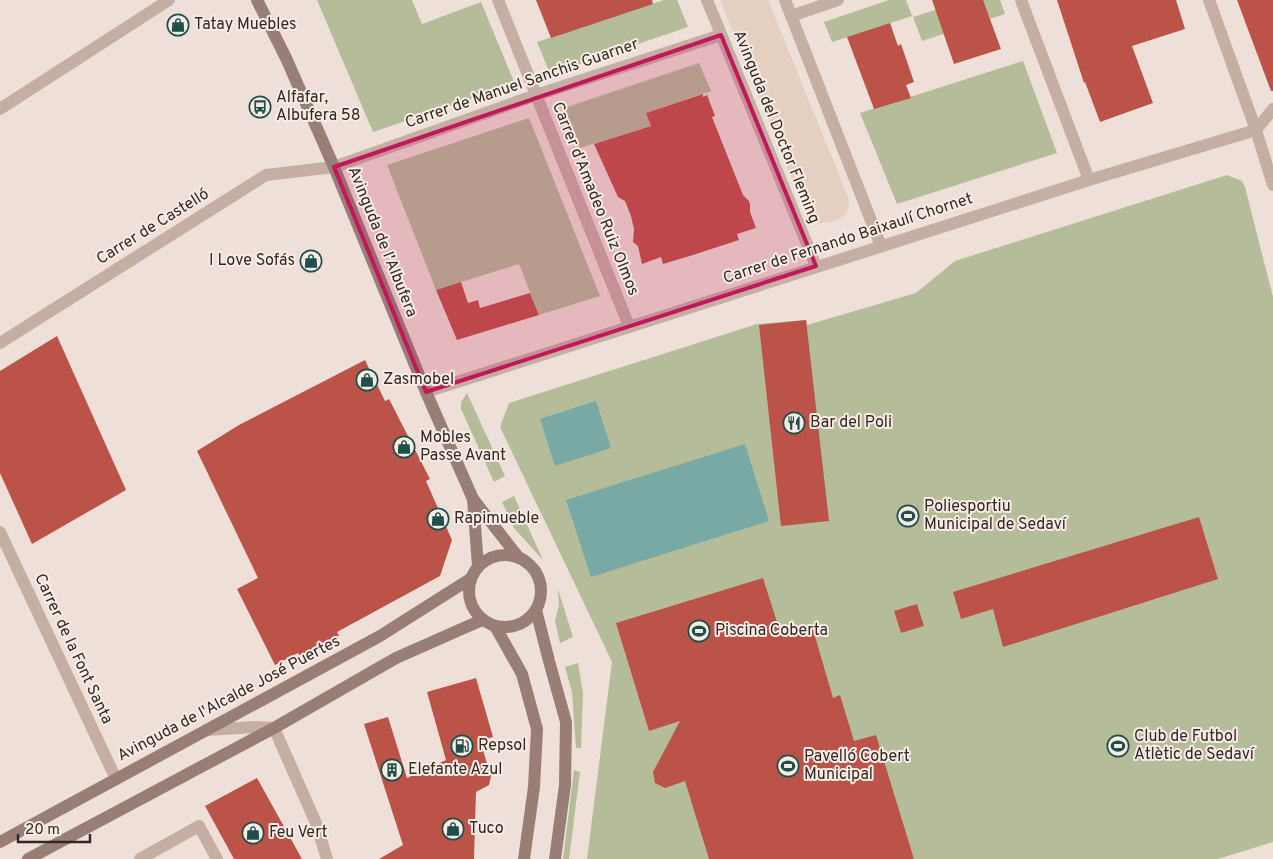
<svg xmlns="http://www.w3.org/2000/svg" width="1273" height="859" font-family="Overpass,sans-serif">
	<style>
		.green { fill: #b5bc99 }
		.plaza { fill: #e5cfc0 }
		.water { fill: #79a9a4 }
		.building { fill: #bc5348 }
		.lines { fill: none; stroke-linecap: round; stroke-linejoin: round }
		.lane { stroke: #c5afa5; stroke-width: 12 }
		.street { stroke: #c5afa5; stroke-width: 12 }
		.secondary { stroke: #987e77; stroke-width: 12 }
		.marked { fill: #c2185b; fill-opacity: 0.2; stroke: #c2185b; stroke-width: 4; stroke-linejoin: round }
		.labels { text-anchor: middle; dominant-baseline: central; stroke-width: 4; stroke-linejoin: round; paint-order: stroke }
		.poi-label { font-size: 16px; fill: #322826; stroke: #f7ebe3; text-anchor: start }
		.street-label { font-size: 16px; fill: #322826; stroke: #f7ebe3 }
	</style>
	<rect width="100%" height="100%" fill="#eee0d8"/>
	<g class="green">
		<polygon points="317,0 412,0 422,24 481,2 515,84 373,132"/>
		<polygon points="664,0 677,0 688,27 550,74 537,42"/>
		<polygon points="889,0 906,0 912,16 832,42 824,22"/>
		<polygon points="966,0 1000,0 1005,14 922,41 913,17"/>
		<polygon points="1023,61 1057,153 897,204 860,113"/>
		<polygon points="699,63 711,91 646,113 651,126 580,148 564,108"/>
		<polygon points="529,118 600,296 539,315 519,264 436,290 387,165"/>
		<polygon points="1227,175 1242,181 1245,187 1273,297 1273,842 1218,859 587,859 612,662 500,427 509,403 757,324 806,320 807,325 916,293 955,261"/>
		<polygon points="467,393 505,476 494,482 461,409 461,402"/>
		<polygon points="514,496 543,560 514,528 502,502"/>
		<polygon points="558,589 573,637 560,643 555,621 559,605"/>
		<polygon points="578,663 583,693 581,748 576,748 572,692 565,667"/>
		<polygon points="574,770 580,772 569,859 563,859"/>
	</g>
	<polygon class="plaza" points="720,0 768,0 848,197 849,207 846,214 836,221 819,223 809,218 806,214"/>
	<g class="water">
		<polygon points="596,401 611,448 555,466 540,419"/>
		<polygon points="745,444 769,521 591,577 566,500"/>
	</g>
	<g class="building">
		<polygon points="536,0 652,0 653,4 551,38"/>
		<polygon points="932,0 983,0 1001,49 954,64"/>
		<polygon points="1057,0 1176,0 1185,29 1132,46 1153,103 1100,122 1085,82 1084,83"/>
		<polygon points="1237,0 1273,0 1273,91 1271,91"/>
		<polygon points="890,23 898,46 901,44 914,82 906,85 911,98 874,109 847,37"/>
		<polygon points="703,94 703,97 707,95 715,116 712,117 743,195 749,201 750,205 750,212 756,228 737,234 739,240 693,255 663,264 661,257 642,264 638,246 633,242 634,229 631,216 625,201 618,197 594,144 651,126 646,113"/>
		<polygon points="461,282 468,303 478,300 480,308 530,293 539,315 457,340 436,290"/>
		<polygon points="806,320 829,521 781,526 759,325"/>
		<polygon points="57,336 126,490 32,544 0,473 0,371"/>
		<polygon points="365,360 385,401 389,399 430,479 426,481 452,540 440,576 337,632 339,636 300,657 298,653 275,665 237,589 258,578 197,451 239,425"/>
		<polygon points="1199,517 1218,579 1003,647 993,609 961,619 953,592"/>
		<polygon points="763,578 781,635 812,626 833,698 840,695 854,741 876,735 914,859 709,859 685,781 665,788 655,783 653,772 680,721 649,731 616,623"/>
		<polygon points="917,604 924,626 901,633 894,611"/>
		<polygon points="476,678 493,737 480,741 491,776 489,785 476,792 474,859 379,859 403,845 364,724 388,717 407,778 446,760 427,692"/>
		<polygon points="257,778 302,859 234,859 205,806"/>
	</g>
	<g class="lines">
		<g class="lane">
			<polyline points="206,730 255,727 274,728 316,823 327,859"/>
			<polyline points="140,859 199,826 217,859"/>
		</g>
		<g class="street">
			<polyline points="498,0 629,326"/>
			<polyline points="707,0 816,266"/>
			<polyline points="785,0 881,246"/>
			<polyline points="1021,0 1089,180"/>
			<polyline points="1209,0 1256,130 1273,185"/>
			<polyline points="791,16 838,0"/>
			<polyline points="0,109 169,0"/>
			<polyline points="0,343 266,175 334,167 536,95 721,35"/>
			<polyline points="426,392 1089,180 1256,130 1273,109"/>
			<polyline points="0,532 116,779"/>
		</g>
		<g class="secondary">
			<polyline points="257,0 286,58 334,167 426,392 473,499 519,558"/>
			<polyline points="473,499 478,566"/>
			<circle cx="505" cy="591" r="36"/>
			<polyline points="536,610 549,661 566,722 565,785 555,859"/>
			<polyline points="495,626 522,674 537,729 534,787 524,859"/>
			<polyline points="0,842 380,636 470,579"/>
			<polyline points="28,859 274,728 396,658 482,620"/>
		</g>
	</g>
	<path class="marked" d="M721,35L816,266L426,392L334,167Z"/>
	<defs>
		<g id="shop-ring" transform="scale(1.125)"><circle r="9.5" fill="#f7ebe3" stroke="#1f4f4b" stroke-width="1.5"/><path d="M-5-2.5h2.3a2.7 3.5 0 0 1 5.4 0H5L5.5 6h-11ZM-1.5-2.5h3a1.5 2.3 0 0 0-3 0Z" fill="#1f4f4b"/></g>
		<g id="bus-ring" transform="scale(1.125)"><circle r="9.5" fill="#f7ebe3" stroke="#1f4f4b" stroke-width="1.5"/><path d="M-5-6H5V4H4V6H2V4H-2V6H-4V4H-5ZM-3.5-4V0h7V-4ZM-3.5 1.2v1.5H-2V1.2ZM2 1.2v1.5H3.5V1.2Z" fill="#1f4f4b"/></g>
		<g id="restaurant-ring" transform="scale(1.125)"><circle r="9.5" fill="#f7ebe3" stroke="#1f4f4b" stroke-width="1.5"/><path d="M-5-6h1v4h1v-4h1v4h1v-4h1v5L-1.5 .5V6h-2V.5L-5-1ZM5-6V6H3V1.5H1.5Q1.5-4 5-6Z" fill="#1f4f4b"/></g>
		<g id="stadium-ring" transform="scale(1.125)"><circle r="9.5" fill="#f7ebe3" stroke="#1f4f4b" stroke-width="1.5"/><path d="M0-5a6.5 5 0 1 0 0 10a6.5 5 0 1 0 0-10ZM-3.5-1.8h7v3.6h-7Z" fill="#1f4f4b"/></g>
		<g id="fuel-ring" transform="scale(1.125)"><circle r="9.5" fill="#f7ebe3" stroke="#1f4f4b" stroke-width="1.5"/><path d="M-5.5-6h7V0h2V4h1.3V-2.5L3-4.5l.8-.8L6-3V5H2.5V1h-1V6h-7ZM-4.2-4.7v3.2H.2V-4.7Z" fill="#1f4f4b"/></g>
		<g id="building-ring" transform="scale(1.125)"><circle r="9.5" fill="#f7ebe3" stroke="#1f4f4b" stroke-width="1.5"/><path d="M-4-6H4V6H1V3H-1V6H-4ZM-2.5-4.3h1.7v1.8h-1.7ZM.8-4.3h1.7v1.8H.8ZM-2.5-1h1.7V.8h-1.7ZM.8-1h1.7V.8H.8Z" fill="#1f4f4b"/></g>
	</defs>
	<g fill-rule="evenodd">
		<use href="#shop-ring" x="178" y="25"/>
		<use href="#bus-ring" x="260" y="107"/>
		<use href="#shop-ring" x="311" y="261"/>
		<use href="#shop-ring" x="367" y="380"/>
		<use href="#restaurant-ring" x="794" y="423"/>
		<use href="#shop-ring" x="404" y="447"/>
		<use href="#stadium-ring" x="908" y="516"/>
		<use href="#shop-ring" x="438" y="519"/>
		<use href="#stadium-ring" x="699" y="631"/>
		<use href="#fuel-ring" x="462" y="746"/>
		<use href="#stadium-ring" x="1118" y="746"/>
		<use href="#stadium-ring" x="788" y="766"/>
		<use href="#building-ring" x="392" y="770"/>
		<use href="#shop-ring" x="453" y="829"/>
		<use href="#shop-ring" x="253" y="833"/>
	</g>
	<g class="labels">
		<g class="poi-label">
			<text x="194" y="25">Tatay Muebles</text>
			<text x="276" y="98">Alfafar,<tspan x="276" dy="18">Albufera 58</tspan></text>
			<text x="295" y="261" text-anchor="end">I Love Sofás</text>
			<text x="383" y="380">Zasmobel</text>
			<text x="810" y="423">Bar del Poli</text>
			<text x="420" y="438">Mobles<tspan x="420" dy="18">Passe Avant</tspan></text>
			<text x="924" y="507">Poliesportiu<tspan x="924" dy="18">Municipal de Sedaví</tspan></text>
			<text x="454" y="519">Rapimueble</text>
			<text x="715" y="631">Piscina Coberta</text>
			<text x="1134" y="737">Club de Futbol<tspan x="1134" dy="18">Atlètic de Sedaví</tspan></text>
			<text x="478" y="746">Repsol</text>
			<text x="804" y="757">Pavelló Cobert<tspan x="804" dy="18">Municipal</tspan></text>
			<text x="408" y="770">Elefante Azul</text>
			<text x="469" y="829">Tuco</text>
			<text x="269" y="833">Feu Vert</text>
		</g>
		<g class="street-label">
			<text transform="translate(522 84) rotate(-19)">Carrer de Manuel Sanchis Guarner</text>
			<text transform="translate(776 127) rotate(68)">Avinguda del Doctor Fleming</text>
			<text transform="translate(595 199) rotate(68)">Carrer d'Amadeo Ruiz Olmos</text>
			<text transform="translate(153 227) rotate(-32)">Carrer de Castelló</text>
			<text transform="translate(848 239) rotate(-18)">Carrer de Fernando Baixaulí Chornet</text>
			<text transform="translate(382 242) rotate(68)">Avinguda de l'Albufera</text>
			<text transform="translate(73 649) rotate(65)">Carrer de la Font Santa</text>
			<text transform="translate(229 699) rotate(-28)">Avinguda de l'Alcalde José Puertes</text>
		</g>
	</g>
	<path d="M18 834v8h72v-8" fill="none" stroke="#322826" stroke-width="2.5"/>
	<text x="25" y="834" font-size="15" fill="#322826" stroke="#f7ebe3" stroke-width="4" paint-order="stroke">20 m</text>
</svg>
